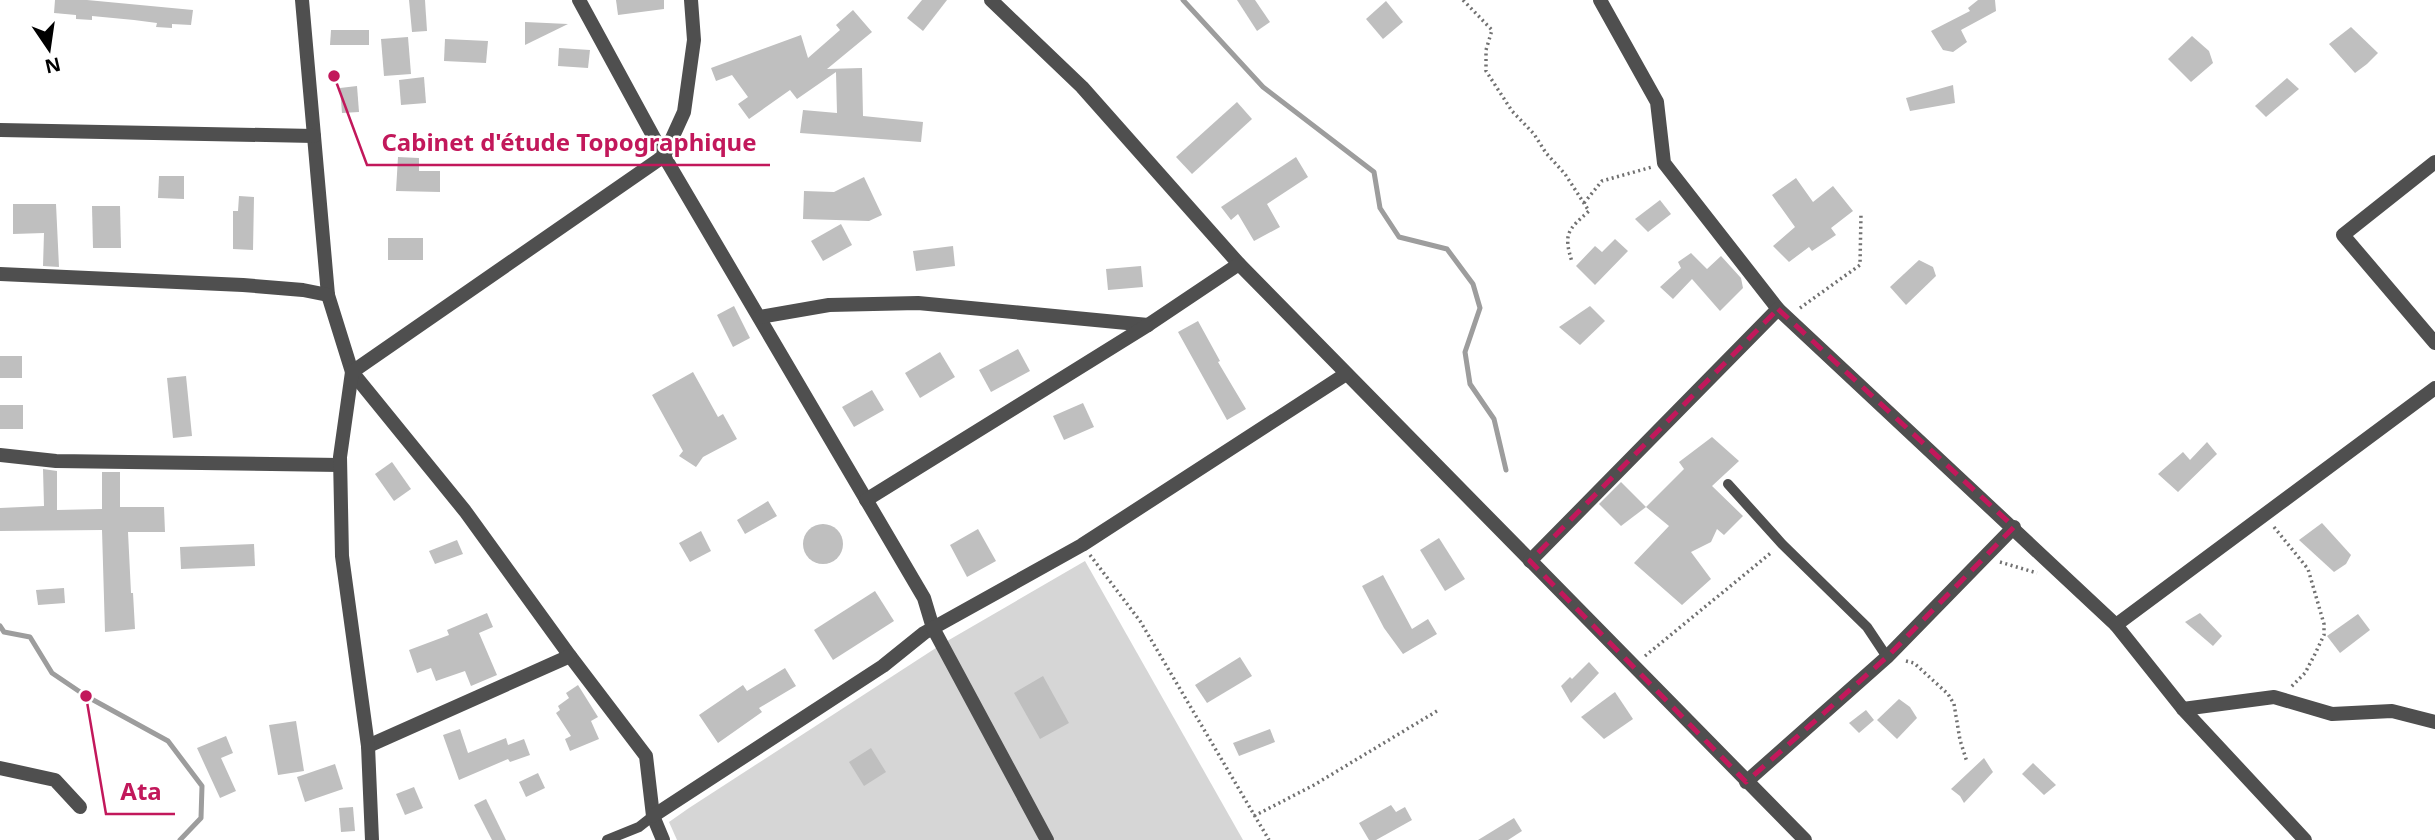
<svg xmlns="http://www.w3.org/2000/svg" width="2435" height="840" font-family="'Noto Sans',sans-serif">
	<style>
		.green { fill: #d6d6d6 }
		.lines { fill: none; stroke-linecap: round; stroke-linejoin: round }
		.stream { stroke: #9d9d9d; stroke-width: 5 }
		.building { fill: #bfbfbf }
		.path { stroke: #717171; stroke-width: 3.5; stroke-dasharray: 2 3.5; stroke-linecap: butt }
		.service { stroke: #4f4f4f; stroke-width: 10 }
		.minor { stroke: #4f4f4f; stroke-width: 14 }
		.marked { fill: none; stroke: #c2185b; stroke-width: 5; stroke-dasharray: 14 9; stroke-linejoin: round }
		.leader { fill: none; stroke: #c2185b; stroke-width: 2.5 }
		.callout-dot { fill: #c2185b; stroke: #fff; stroke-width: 2.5 }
		.callout-label { font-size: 24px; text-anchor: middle; font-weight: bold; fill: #c2185b; stroke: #fff; stroke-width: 5; stroke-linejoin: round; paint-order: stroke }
	</style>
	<rect width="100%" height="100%" fill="#fff"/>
	<polygon class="green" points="1085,561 1243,840 677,840 669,822 689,808 942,644"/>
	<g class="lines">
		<g class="stream">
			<polyline points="1183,0 1263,87 1374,172 1380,208 1399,237 1447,249 1473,284 1480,308 1465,352 1470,384 1494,419 1506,470"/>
			<polyline points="0,626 4,632 30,637 52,673 86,696 168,741 202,786 201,818 180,840"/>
		</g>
	</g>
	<g class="building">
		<polygon points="55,0 87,0 193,10 191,25 172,24 172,28 156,27 157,23 134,20 92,16 92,20 76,19 76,15 54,13"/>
		<polygon points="409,0 425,0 427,31 412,32"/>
		<polygon points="616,0 664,0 664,9 618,15"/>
		<polygon points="922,0 947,0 923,31 907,18"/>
		<polygon points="1237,0 1255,0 1270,22 1257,31"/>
		<polygon points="1978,0 1995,0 1996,11 1961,30 1967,42 1953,52 1943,50 1931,31 1970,11 1968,8"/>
		<polygon points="1386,1 1403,22 1383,39 1366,19"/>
		<polygon points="853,10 872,32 827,69 862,68 863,116 923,122 921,142 800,133 803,110 837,113 836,72 797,99 790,90 749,119 738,104 748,97 732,75 716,81 711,68 801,35 808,58 840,30 836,25"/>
		<polygon points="525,22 568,24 525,45"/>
		<polygon points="2351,27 2378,53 2367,64 2355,73 2329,44"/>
		<polygon points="331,30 369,30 369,45 330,45"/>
		<polygon points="2192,36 2209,51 2213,63 2191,82 2168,59"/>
		<polygon points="408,37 411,74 384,76 381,39"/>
		<polygon points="445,39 488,41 486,63 444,61"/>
		<polygon points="559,48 590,50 588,68 558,66"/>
		<polygon points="424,77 426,103 401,105 399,80"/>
		<polygon points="2287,78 2299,89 2266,117 2255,106"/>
		<polygon points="1953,85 1955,103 1910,111 1906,98"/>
		<polygon points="357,86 359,112 342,113 340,88"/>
		<polygon points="1237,102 1252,119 1192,174 1176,157"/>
		<polygon points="398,157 419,158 419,171 440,171 440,192 396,191"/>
		<polygon points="1296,157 1308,177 1267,204 1280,227 1254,241 1238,214 1231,220 1221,207"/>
		<polygon points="159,176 184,176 184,199 158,198"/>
		<polygon points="864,177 882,215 869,221 803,219 804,191 834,192"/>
		<polygon points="1796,178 1813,202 1833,186 1853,211 1831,228 1836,235 1812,251 1809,247 1789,262 1773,246 1795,227 1772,195"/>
		<polygon points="239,196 254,197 253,250 233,249 233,211 238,211"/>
		<polygon points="1660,200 1671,214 1648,232 1635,219"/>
		<polygon points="13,204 56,204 59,267 43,266 44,233 13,234"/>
		<polygon points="92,206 120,206 121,248 93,248"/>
		<polygon points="841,224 852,245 823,261 811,241"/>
		<rect x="388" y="238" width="35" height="22"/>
		<polygon points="1615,239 1628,251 1595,285 1576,266 1595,246 1602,252"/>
		<polygon points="953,246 955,266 916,271 913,251"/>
		<polygon points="1691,253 1707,269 1721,256 1741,278 1743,288 1720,311 1692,279 1673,299 1660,287 1681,268 1678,262"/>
		<polygon points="1919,260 1933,267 1936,276 1906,305 1890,287"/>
		<polygon points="1141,266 1143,287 1108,290 1106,269"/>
		<polygon points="734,306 750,338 733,347 717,315"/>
		<polygon points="1590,306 1605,321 1580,345 1559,327"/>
		<polygon points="1198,321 1220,361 1218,362 1246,409 1227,420 1178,332"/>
		<polygon points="1018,349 1030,371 991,392 979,370"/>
		<polygon points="940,352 955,377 920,398 905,373"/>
		<rect x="0" y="356" width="22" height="22"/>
		<polygon points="693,372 718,417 723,414 737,439 703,457 696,467 679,456 683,451 652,395"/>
		<polygon points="186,376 192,436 173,438 167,378"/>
		<polygon points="872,390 884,410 854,427 842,407"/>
		<polygon points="1083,403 1094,427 1064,440 1053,416"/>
		<rect x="0" y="405" width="23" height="24"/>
		<polygon points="1712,437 1739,461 1712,486 1743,516 1724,535 1717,529 1711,542 1691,552 1711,579 1682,605 1634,563 1669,526 1646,507 1684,469 1679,462"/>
		<polygon points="2207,442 2217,454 2178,492 2158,474 2183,452 2190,460"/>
		<polygon points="392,462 411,489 394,501 375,474"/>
		<polygon points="43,469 57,471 57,510 102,509 102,472 120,472 120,507 164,507 165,532 128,532 131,593 133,593 135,629 105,632 102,530 0,531 0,508 44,506"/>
		<polygon points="1621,482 1646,507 1621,526 1599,504"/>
		<polygon points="768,501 777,516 745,534 737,520"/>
		<polygon points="2322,523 2351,555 2346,564 2334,572 2299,540"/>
		<circle cx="823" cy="544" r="20"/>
		<polygon points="978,529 996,561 967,577 950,545"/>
		<polygon points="701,531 711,551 690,562 679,543"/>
		<polygon points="1439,538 1465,579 1445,591 1420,550"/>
		<polygon points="457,540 463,554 435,564 429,551"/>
		<polygon points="254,544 255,566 181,569 180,547"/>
		<polygon points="1383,575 1412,629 1428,619 1437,634 1403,654 1384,628 1362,586"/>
		<polygon points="64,588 65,603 38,605 36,590"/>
		<polygon points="875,591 894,621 833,660 814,630"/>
		<polygon points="487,613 493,627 479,633 497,675 471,686 465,671 436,681 431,668 417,673 409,650 449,635 447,630"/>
		<polygon points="2200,613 2222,636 2213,646 2185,622"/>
		<polygon points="2358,614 2370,630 2340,653 2327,636"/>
		<polygon points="1240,657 1252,676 1207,703 1195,685"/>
		<polygon points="1589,662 1599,673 1571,703 1561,686 1570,677 1572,679"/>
		<polygon points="785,668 796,686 759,708 762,712 718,743 699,715 743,685 747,691"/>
		<polygon points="1043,676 1069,723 1040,739 1014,693"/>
		<polygon points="578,685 598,717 591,721 599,739 570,751 565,739 571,736 556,713 560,710 558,706 569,698 566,693"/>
		<polygon points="1615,692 1633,719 1604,739 1581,717"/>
		<polygon points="1899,699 1910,707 1917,718 1897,739 1877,720"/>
		<polygon points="1866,710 1874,720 1859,733 1849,723"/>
		<polygon points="296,721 304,771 278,775 269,725"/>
		<polygon points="460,729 468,753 506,738 508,745 524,739 530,755 510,762 508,759 459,780 443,735"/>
		<polygon points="1270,729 1275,742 1239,756 1233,743"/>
		<polygon points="226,736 233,753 221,758 236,791 220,798 197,748"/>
		<polygon points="871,748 886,772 864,786 849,762"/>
		<polygon points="1984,758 1993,772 1964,803 1960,796 1951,789"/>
		<polygon points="2033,763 2056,785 2044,795 2022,774"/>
		<polygon points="335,764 343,789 305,802 297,777"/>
		<polygon points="538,773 545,788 526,797 519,782"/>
		<polygon points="414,787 423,808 405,815 396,794"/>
		<polygon points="486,799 506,840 492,840 474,805"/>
		<polygon points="1391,805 1396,812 1405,807 1412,820 1376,840 1369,840 1359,823"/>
		<polygon points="353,807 355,831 341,832 339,808"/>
		<polygon points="1514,818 1522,831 1508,840 1478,840"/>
	</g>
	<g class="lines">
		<g class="path">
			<path d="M1463,0L1492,30L1486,50V71L1512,111L1534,134L1546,153L1565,174L1589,211C1568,230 1563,233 1572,262"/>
			<polyline points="1584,203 1602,181 1652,167"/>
			<polyline points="1800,308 1860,265 1861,214"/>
			<polyline points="2274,527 2308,569 2324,624 2324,635 2315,654 2305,673 2291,687"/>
			<polyline points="1090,555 1140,621 1269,840"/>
			<polyline points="2000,562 2037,573"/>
			<polyline points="1645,656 1772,552"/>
			<polyline points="1906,661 1914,663 1948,694 1954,704 1960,740 1967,762"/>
			<polyline points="1254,816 1314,785 1437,711"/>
		</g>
		<g class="service">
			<polyline points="1728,484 1782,544 1867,627 1887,657"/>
			<polyline points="607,840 639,827 653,816"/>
		</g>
		<g class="minor">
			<polyline points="302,0 328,295 352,372 465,511 570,656 646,756 653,816 663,840"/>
			<polyline points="579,0 664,156 924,598 933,628 924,633 883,666 653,816"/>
			<polyline points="991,0 1082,87 1239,264 1805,840"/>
			<polyline points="1600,0 1657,102 1664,163 1778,309 2116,625 2183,709 2305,840"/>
			<polyline points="0,130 314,136"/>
			<polyline points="2435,162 2343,235 2435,343"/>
			<polyline points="0,274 243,285 303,290 328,295"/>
			<polyline points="760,317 829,305 918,303 1148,325"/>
			<polyline points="0,455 56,461 340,465"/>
			<polyline points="866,500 1148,325 1239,264"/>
			<polyline points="1530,561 1778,309"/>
			<polyline points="2116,625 2435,388"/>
			<polyline points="2183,709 2274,697 2332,714 2392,711 2435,722"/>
			<polyline points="368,746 570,656"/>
			<polyline points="0,768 55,780 80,807"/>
			<polyline points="1746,782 1887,657 2014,527"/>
			<polyline points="372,840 368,746 342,556 340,457 352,372 664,156 684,112 694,40 691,0"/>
			<polyline points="1047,840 933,628 1082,545 1346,374"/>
		</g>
	</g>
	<path class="marked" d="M1778,309L2014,527L1887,657L1746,782L1530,561Z"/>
	<path class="leader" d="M334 76L367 165H770M86 696L106 814H175"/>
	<g class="callout-dot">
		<circle cx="334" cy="76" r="7"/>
		<circle cx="86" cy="696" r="7"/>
	</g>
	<g class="callout-label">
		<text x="569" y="151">Cabinet d'étude Topographique</text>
		<text x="141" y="800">Ata</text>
	</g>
	<g transform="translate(49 49) rotate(167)" stroke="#ffffff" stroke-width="5" paint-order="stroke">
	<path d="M0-5L12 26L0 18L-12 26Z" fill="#000000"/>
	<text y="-10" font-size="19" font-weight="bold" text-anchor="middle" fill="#000000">N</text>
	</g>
</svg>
